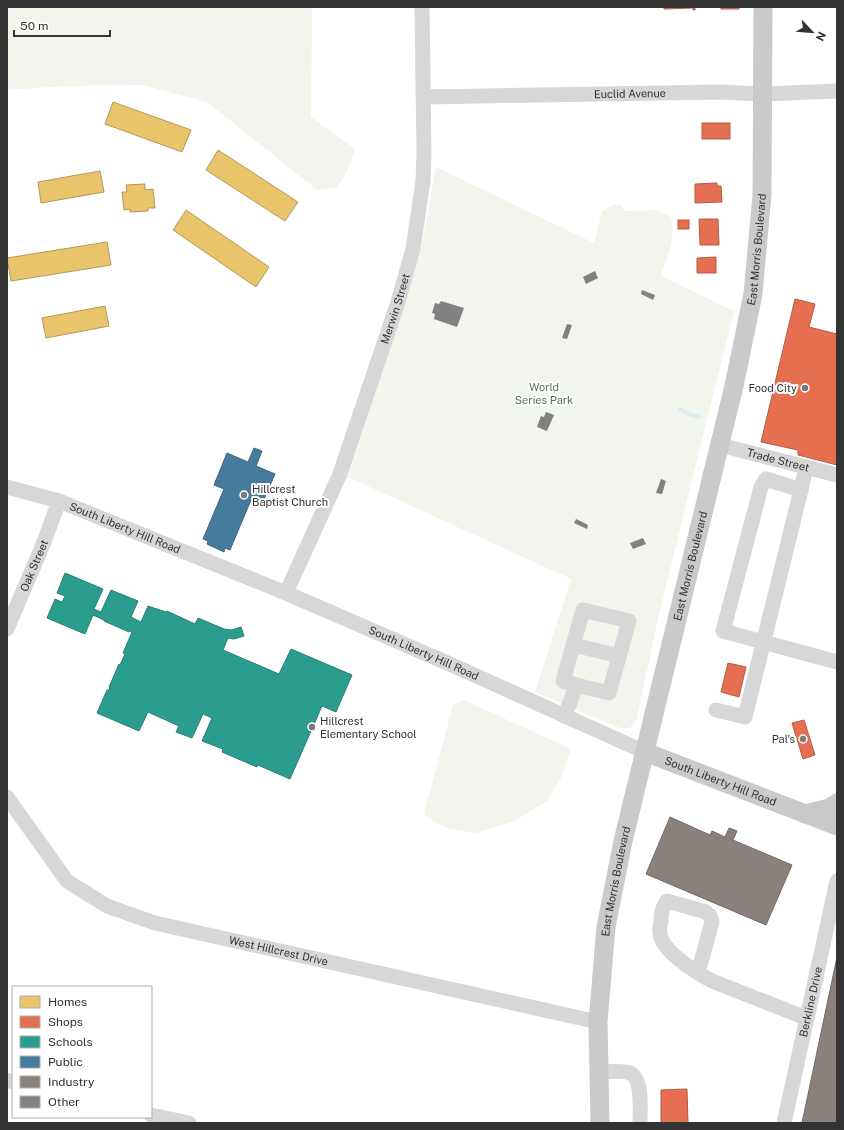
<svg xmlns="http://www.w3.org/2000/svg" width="844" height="1130" font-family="'Public Sans',sans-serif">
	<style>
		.green { fill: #f1f5ed }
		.homes { fill: #e9c46a; stroke: #b2985a }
		.shops { fill: #e76f51; stroke: #b15d48 }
		.schools { fill: #2a9d8f; stroke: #2d7d73 }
		.public { fill: #457b9d; stroke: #40657d }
		.industry { fill: #8a817c; stroke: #706a66 }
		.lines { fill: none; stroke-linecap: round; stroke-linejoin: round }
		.stream { stroke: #ddebf3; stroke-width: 4 }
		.building { fill: #818181 }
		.minor { stroke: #d7d7d7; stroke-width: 15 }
		.major { stroke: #cacaca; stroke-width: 19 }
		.poi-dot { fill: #7a7a7a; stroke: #fff; stroke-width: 1.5 }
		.labels { text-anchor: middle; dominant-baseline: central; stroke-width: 4; stroke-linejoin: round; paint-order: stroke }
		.street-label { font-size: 11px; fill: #333; stroke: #fff }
		.park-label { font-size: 11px; fill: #56703f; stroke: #fff }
		.poi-label { font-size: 11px; fill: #333; stroke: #fff; text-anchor: end }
	</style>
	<rect width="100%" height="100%" fill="#fff"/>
	<g class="green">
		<polygon points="7,7 312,7 311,117 355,149 347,172 336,188 317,190 207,102 143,85 64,86 7,90"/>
		<path d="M436,167L594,243L602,211L615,204L621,205L624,211L657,210L671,217C676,241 668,253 661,276L734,311L658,618L637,719L630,728H620L535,692L571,579L348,477L420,254Z"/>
		<polygon points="464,700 571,749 561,778 547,801 515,821 476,833 450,829 436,823 424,814 453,705"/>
	</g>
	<g class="homes">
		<polygon points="113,102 191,130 182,152 105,124"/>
		<polygon points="218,150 298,202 285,221 206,170"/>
		<polygon points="100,171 104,192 41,203 38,182"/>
		<polygon points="145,184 145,190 153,189 155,208 148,208 148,211 130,212 130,209 124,210 122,192 127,192 126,185"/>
		<polygon points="186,210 269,267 256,287 173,230"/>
		<polygon points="107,242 111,265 11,281 7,258"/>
		<polygon points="105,306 109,326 46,338 42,318"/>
	</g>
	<g class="shops">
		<polygon points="664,7 695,7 695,10 693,10 693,8 664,9"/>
		<rect x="721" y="7" width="18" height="2"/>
		<rect x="702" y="123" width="28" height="16"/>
		<polygon points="717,183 717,186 721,186 722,202 695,203 695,184"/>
		<polygon points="699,219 718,219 719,245 700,245"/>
		<rect x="678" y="220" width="11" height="9"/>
		<polygon points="716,257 716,273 697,273 697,258"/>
		<polygon points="795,299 815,304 809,327 837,334 837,465 798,455 798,450 761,442"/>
		<polygon points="728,663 746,667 739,697 721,692"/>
		<polygon points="804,720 815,755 803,759 792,723"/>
		<polygon points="687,1089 688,1123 661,1123 661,1090"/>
	</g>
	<polygon class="schools" points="65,573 103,589 94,609 101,612 111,590 138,601 131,617 141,622 148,606 166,612 167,611 195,624 198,618 224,629 232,630 241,627 244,636 234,639 228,638 223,650 279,674 291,649 352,675 336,712 322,706 290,779 258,765 257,767 222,752 223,749 202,741 212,718 203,714 192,738 176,732 179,726 148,712 139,731 97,713 107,690 109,690 110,687 109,687 119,664 120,665 125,654 123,653 132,632 130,631 129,632 104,621 104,620 93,615 85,634 47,618 55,599 62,602 65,596 57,593"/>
	<polygon class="public" points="254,448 262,451 256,466 275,474 262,504 251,500 230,550 225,548 224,552 207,544 208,541 203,539 224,489 214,485 227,453 248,462"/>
	<g class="industry">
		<polygon points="670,817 710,835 712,831 725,837 729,828 737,831 733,840 792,865 766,925 646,874"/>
		<polygon points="837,957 837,1123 802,1123"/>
	</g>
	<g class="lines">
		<polyline class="stream" points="680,409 686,413 699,417"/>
	</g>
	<g class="building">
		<polygon points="595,271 598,278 586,284 583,277"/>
		<polygon points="642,290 655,295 653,300 641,294"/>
		<polygon points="441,301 464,308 457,327 434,319 435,314 432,313 435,303 439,304"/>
		<polygon points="567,324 572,325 567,339 562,338"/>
		<polygon points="546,412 554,415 547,431 537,427 541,416 544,417"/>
		<polygon points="661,479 666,481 662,494 656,493"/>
		<polygon points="576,519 588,525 587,529 574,523"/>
		<polygon points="643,538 646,544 633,549 630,543"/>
	</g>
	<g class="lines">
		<g class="minor">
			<path id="s1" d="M424,97L721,92L762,94L837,91"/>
			<path id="s2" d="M720,445L837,475"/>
			<polyline points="806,467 801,490 766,479 761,487 723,631 837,662"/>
			<path id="s3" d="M7,487L59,501L286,593L452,665L645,752"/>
			<path id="s4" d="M286,593L340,474L398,302L413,249L423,181L424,153L422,7"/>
			<path id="s5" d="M7,629L44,542L59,501"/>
			<polyline points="574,645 619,656"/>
			<polyline points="716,710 745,717 801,490"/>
			<polyline points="564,716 570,703 576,685 609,693 629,621 583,610 563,681 576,685"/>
			<path id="s6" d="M7,797L67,881L107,906L155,923L598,1022"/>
			<path d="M698,973L712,922L710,916L706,912L667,901C662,907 661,913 661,921C660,925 659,930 660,933C661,951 697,973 712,981L806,1018"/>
			<path d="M599,1072C606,1072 625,1070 630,1073C643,1079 640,1110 640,1123"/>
			<polyline points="7,1080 13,1082"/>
			<polyline points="151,1115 189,1123"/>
			<path id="s7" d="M784,1123L837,881"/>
		</g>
		<g class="major">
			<path id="s8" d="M645,752L837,826"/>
			<polyline points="805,814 829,808 837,803"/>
			<path id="s9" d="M600,1123L598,1022L606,927L623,841L734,386L753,294L762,195L763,7"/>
		</g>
	</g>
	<g class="poi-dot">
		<circle cx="805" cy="388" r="4"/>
		<circle cx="244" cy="495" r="4"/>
		<circle cx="312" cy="727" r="4"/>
		<circle cx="803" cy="739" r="4"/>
	</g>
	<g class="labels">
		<g class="street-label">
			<text stroke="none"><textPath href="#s1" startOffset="206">Euclid Avenue</textPath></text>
			<text stroke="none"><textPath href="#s9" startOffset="891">East Morris Boulevard</textPath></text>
			<text stroke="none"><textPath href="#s4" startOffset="305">Merwin Street</textPath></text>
			<text stroke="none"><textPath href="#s2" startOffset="60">Trade Street</textPath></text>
			<text stroke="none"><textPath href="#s3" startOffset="125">South Liberty Hill Road</textPath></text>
			<text stroke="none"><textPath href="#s5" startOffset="69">Oak Street</textPath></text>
			<text stroke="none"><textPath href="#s9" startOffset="567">East Morris Boulevard</textPath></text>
			<text stroke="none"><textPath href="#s3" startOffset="449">South Liberty Hill Road</textPath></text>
			<text stroke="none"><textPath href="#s8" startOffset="81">South Liberty Hill Road</textPath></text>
			<text stroke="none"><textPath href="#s9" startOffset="243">East Morris Boulevard</textPath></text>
			<text stroke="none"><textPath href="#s6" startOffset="328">West Hillcrest Drive</textPath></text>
			<text stroke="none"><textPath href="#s7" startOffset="124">Berkline Drive</textPath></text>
		</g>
		<g class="park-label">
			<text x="544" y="387">World<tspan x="544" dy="13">Series Park</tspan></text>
		</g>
		<g class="poi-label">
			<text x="797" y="388">Food City</text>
			<text x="252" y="489" text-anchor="start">Hillcrest<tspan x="252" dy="13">Baptist Church</tspan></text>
			<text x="320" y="721" text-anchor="start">Hillcrest<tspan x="320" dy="13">Elementary School</tspan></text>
			<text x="795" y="739">Pal's</text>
		</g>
	</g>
	<rect width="844" height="1130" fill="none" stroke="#333333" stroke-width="16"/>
	<rect x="12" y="986" width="140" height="132" fill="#ffffff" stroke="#adadad"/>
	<rect x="20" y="996" width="20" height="12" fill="#e9c46a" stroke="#adadad"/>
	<text x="48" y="1006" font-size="12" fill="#333333">Homes</text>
	<rect x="20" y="1016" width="20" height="12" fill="#e76f51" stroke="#adadad"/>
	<text x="48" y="1026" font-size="12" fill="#333333">Shops</text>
	<rect x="20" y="1036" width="20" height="12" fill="#2a9d8f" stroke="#adadad"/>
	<text x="48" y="1046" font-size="12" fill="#333333">Schools</text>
	<rect x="20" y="1056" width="20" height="12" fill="#457b9d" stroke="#adadad"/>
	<text x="48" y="1066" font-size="12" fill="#333333">Public</text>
	<rect x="20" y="1076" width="20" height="12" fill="#8a817c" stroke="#adadad"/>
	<text x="48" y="1086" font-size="12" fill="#333333">Industry</text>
	<rect x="20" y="1096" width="20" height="12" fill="#818181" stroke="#adadad"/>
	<text x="48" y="1106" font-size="12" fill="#333333">Other</text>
	<g transform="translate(812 32) rotate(116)" stroke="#ffffff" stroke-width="3" paint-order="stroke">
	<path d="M0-3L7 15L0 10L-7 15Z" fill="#333333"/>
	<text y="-6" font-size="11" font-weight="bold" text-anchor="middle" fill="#333333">N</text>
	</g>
	<path d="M14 30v6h96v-6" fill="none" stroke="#333333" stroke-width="2"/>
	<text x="20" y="30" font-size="12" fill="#333333" stroke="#ffffff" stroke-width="3" paint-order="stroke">50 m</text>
</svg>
